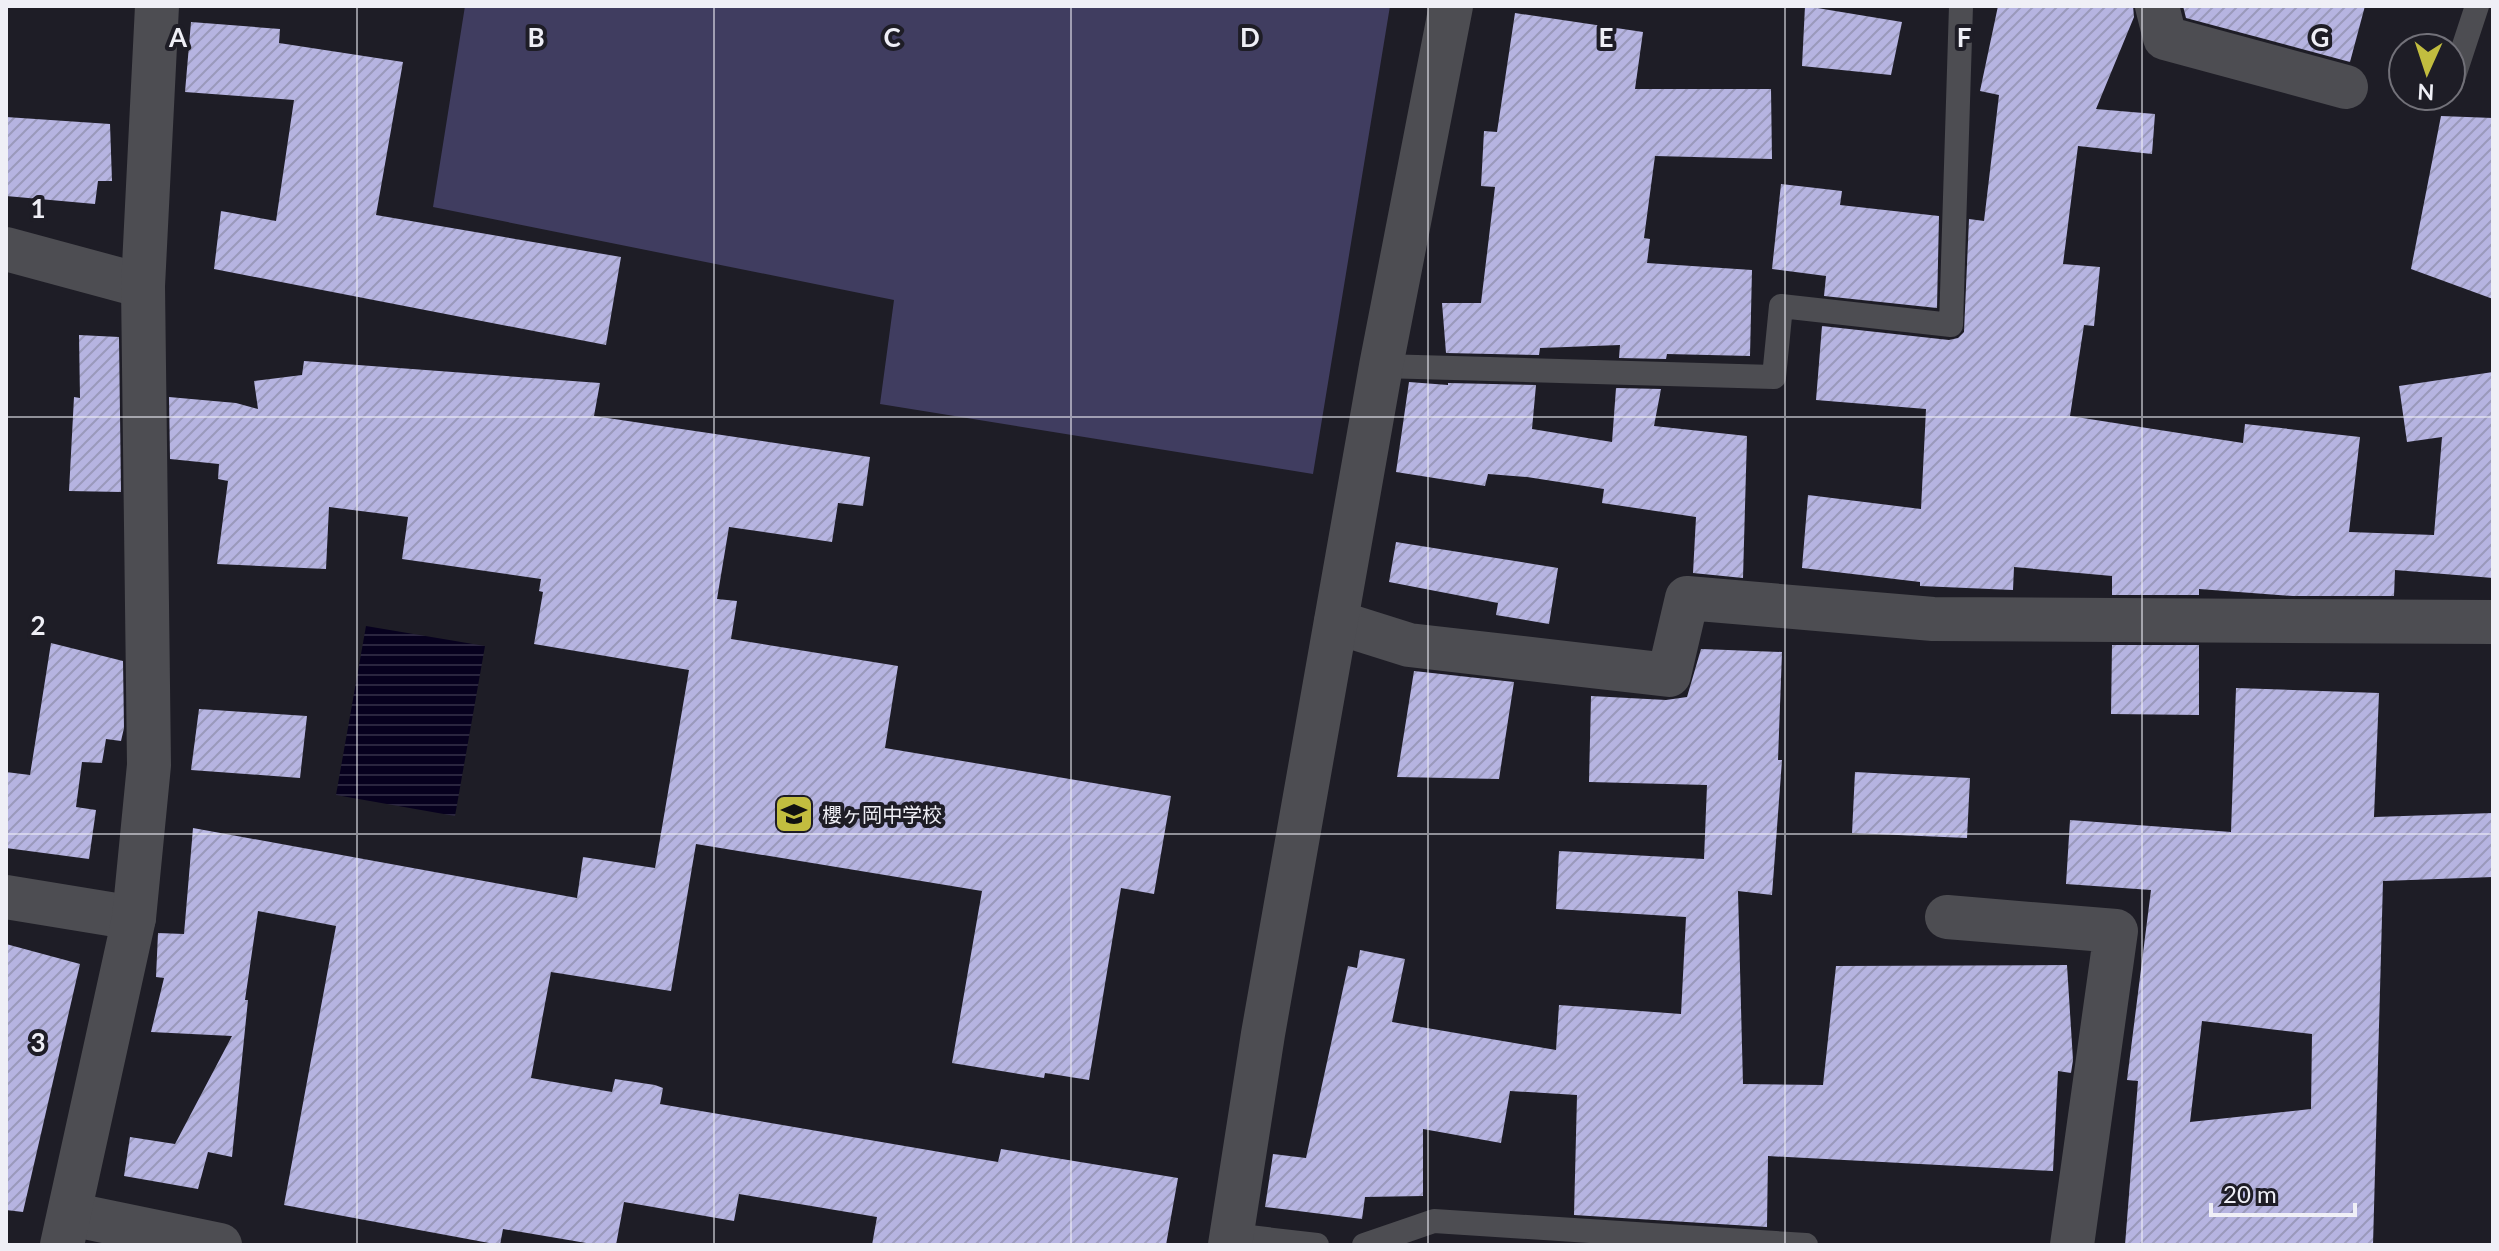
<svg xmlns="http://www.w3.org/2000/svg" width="2499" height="1251" font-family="Lato,'Noto Sans JP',sans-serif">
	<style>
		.pitch { fill: #403d60 }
		.water { fill: url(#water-rules) }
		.building { fill: url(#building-hatch); fill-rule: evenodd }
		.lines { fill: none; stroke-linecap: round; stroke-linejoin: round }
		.lane { stroke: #4d4d52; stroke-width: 24 }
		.street { stroke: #4d4d52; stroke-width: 44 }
		.grid { fill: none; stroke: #efeff6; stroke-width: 2; stroke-opacity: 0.55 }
		.labels { text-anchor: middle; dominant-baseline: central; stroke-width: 8; stroke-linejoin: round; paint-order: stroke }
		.poi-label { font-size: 20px; fill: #efeff6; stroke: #1e1d26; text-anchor: start }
		.grid-label { font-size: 26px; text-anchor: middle; font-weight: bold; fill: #efeff6; stroke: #1e1d26; stroke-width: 8; stroke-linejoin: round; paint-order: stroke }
	</style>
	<defs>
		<pattern id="water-rules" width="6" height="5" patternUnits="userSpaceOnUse" patternTransform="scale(2)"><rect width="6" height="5" fill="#07011e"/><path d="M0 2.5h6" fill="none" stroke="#2b263f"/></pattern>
		<pattern id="building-hatch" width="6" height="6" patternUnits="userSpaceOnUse" patternTransform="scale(2)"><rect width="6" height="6" fill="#b6b4e1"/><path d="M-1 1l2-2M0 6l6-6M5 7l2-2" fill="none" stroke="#9a99bb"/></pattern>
	</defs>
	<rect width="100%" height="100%" fill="#1e1d26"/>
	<polygon class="pitch" points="465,6 1390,6 1313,474 880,404 894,300 433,207"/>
	<polygon class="water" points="366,626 485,646 455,816 336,795"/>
	<g class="building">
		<polygon points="1805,6 1902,22 1891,75 1802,66"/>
		<polygon points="1998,6 2133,6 2134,17 2096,109 2155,114 2152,154 2078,146 2063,264 2100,267 2094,326 2084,325 2070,416 2243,443 2245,424 2360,437 2349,532 2434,535 2442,437 2407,442 2399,386 2493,372 2493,578 2395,570 2394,596 2293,596 2199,589 2199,595 2112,595 2112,576 2014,567 2013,590 1920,586 1920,582 1802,568 1808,495 1921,509 1926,409 1816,400 1822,326 1949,340 1958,338 1964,332 1969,219 1984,221 1999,95 1980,91"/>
		<polygon points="2183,6 2365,6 2350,62 2186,18"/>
		<polygon points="1515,13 1643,32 1635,89 1771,89 1772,159 1655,156 1644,238 1650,239 1647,263 1752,270 1750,356 1667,354 1666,359 1619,358 1620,345 1540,348 1539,355 1446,353 1442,303 1481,303 1495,187 1481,186 1484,131 1497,132"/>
		<polygon points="191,22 280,29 279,43 403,62 376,215 621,257 606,345 214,269 221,211 276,221 294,100 185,92"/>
		<polygon points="2441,116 2493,118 2493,299 2411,269"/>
		<polygon points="6,117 110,124 112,181 98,181 95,204 6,196"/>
		<polygon points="1781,184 1842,191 1840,205 1939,216 1937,308 1824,296 1826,276 1772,269"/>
		<polygon points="79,335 119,337 121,492 69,491 74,397 80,398"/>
		<polygon points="304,361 600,383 594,416 870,457 863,506 838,503 832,542 729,527 717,599 737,601 731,639 898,666 885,748 1171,796 1154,894 1121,888 1089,1080 1045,1073 1044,1078 952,1063 982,891 696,844 671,991 551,972 531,1078 612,1092 615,1079 655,1085 663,1088 660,1104 998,1162 1001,1149 1178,1178 1166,1245 872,1245 877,1217 739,1194 734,1221 624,1202 616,1245 598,1245 503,1229 500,1245 284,1205 336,926 258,911 245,1000 248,1000 232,1157 208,1152 198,1189 124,1176 130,1137 175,1144 232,1036 151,1032 164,978 156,977 158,933 184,934 193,828 577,898 583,857 655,868 689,670 534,644 543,592 539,591 541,579 402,559 408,517 329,507 326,569 217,564 228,481 218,479 219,464 170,459 169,397 236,403 258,409 254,381 302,375"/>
		<polygon points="1409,382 1448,385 1448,383 1536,385 1532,429 1612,442 1616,388 1661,389 1654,426 1747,436 1743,578 1693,573 1696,517 1602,503 1604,489 1527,477 1488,474 1485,486 1396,472"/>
		<polygon points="1396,542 1558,568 1549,624 1496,615 1498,603 1389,582"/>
		<polygon points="51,643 123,661 124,728 121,741 106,739 102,763 82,762 76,807 96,810 89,859 6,848 6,772 30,775"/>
		<polygon points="2112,645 2199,645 2199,715 2111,714"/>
		<polygon points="1701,649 1782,652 1778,760 1782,760 1772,895 1738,891 1743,1084 1823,1085 1836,966 2067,965 2073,1060 2071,1073 2058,1071 2053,1171 1768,1156 1767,1227 1574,1215 1577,1095 1510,1091 1501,1143 1423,1129 1423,1196 1365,1197 1362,1219 1265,1207 1273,1154 1306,1158 1348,966 1357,968 1360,950 1405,959 1392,1022 1556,1050 1559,1005 1681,1014 1686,917 1556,909 1559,851 1704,859 1707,785 1589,782 1591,696 1666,700 1687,697"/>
		<polygon points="1414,671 1514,682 1499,779 1397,777"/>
		<path d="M2236,688L2379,693L2374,817L2493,813V877L2383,881L2373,1245H2125L2138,1081L2127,1080L2151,890L2066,884L2070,820L2231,832ZM2202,1021L2312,1034L2311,1109L2190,1122Z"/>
		<polygon points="199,709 307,716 300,778 191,770"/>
		<polygon points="1855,772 1970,778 1967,838 1852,833"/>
		<polygon points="6,944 80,964 23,1212 6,1210"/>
	</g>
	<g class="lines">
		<g class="lane">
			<polyline points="2451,85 2477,6"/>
			<polyline points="1381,366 1774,377 1781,306 1951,325 1961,6"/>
			<polyline points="1232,1235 1317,1245"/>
			<polyline points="1364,1245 1434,1221 1806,1245"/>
		</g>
		<g class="street">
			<polyline points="2157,6 2165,38 2346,87"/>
			<polyline points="6,249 143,286"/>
			<polyline points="1336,622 1409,645 1669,675 1687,598 1933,619 2493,622"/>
			<polyline points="6,897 134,918"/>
			<polyline points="1947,917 2116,931 2072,1245"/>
			<polyline points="70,1214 220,1245"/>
			<polyline points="62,1245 134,918 149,765 143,286 157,6"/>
			<polyline points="1230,1245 1263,1034 1381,366 1451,6"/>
		</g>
	</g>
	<path class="grid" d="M357,6V1245M714,6V1245M1071,6V1245M1428,6V1245M1785,6V1245M2142,6V1245M6,417H2493M6,834H2493"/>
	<defs>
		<g id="school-square" transform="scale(2)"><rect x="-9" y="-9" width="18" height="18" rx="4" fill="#c2bd3f" stroke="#1e1d26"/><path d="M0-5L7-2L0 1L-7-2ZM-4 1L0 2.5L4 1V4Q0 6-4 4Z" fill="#111"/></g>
	</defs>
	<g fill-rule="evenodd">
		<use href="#school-square" x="794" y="814"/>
	</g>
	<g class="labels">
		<g class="poi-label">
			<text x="822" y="814">櫻ヶ岡中学校</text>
		</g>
	</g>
	<g class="grid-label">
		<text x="178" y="47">A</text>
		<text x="536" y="47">B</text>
		<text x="892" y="47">C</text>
		<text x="1250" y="47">D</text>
		<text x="1606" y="47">E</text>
		<text x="1964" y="47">F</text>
		<text x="2320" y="47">G</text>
		<text x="38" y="218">1</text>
		<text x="38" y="635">2</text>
		<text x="38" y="1052">3</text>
	</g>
	<rect width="2499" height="1251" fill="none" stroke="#efeff6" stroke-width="16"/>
	<g transform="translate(2427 72) rotate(183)"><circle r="38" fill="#1e1d26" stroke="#727179" stroke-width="2"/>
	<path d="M0-6L14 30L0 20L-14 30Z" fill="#c2bd3f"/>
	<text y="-12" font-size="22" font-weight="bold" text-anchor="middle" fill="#efeff6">N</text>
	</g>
	<path d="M2211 1203v12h144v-12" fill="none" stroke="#efeff6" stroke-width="4"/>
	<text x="2223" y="1203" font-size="24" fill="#efeff6" stroke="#1e1d26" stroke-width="6" paint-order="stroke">20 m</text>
</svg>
